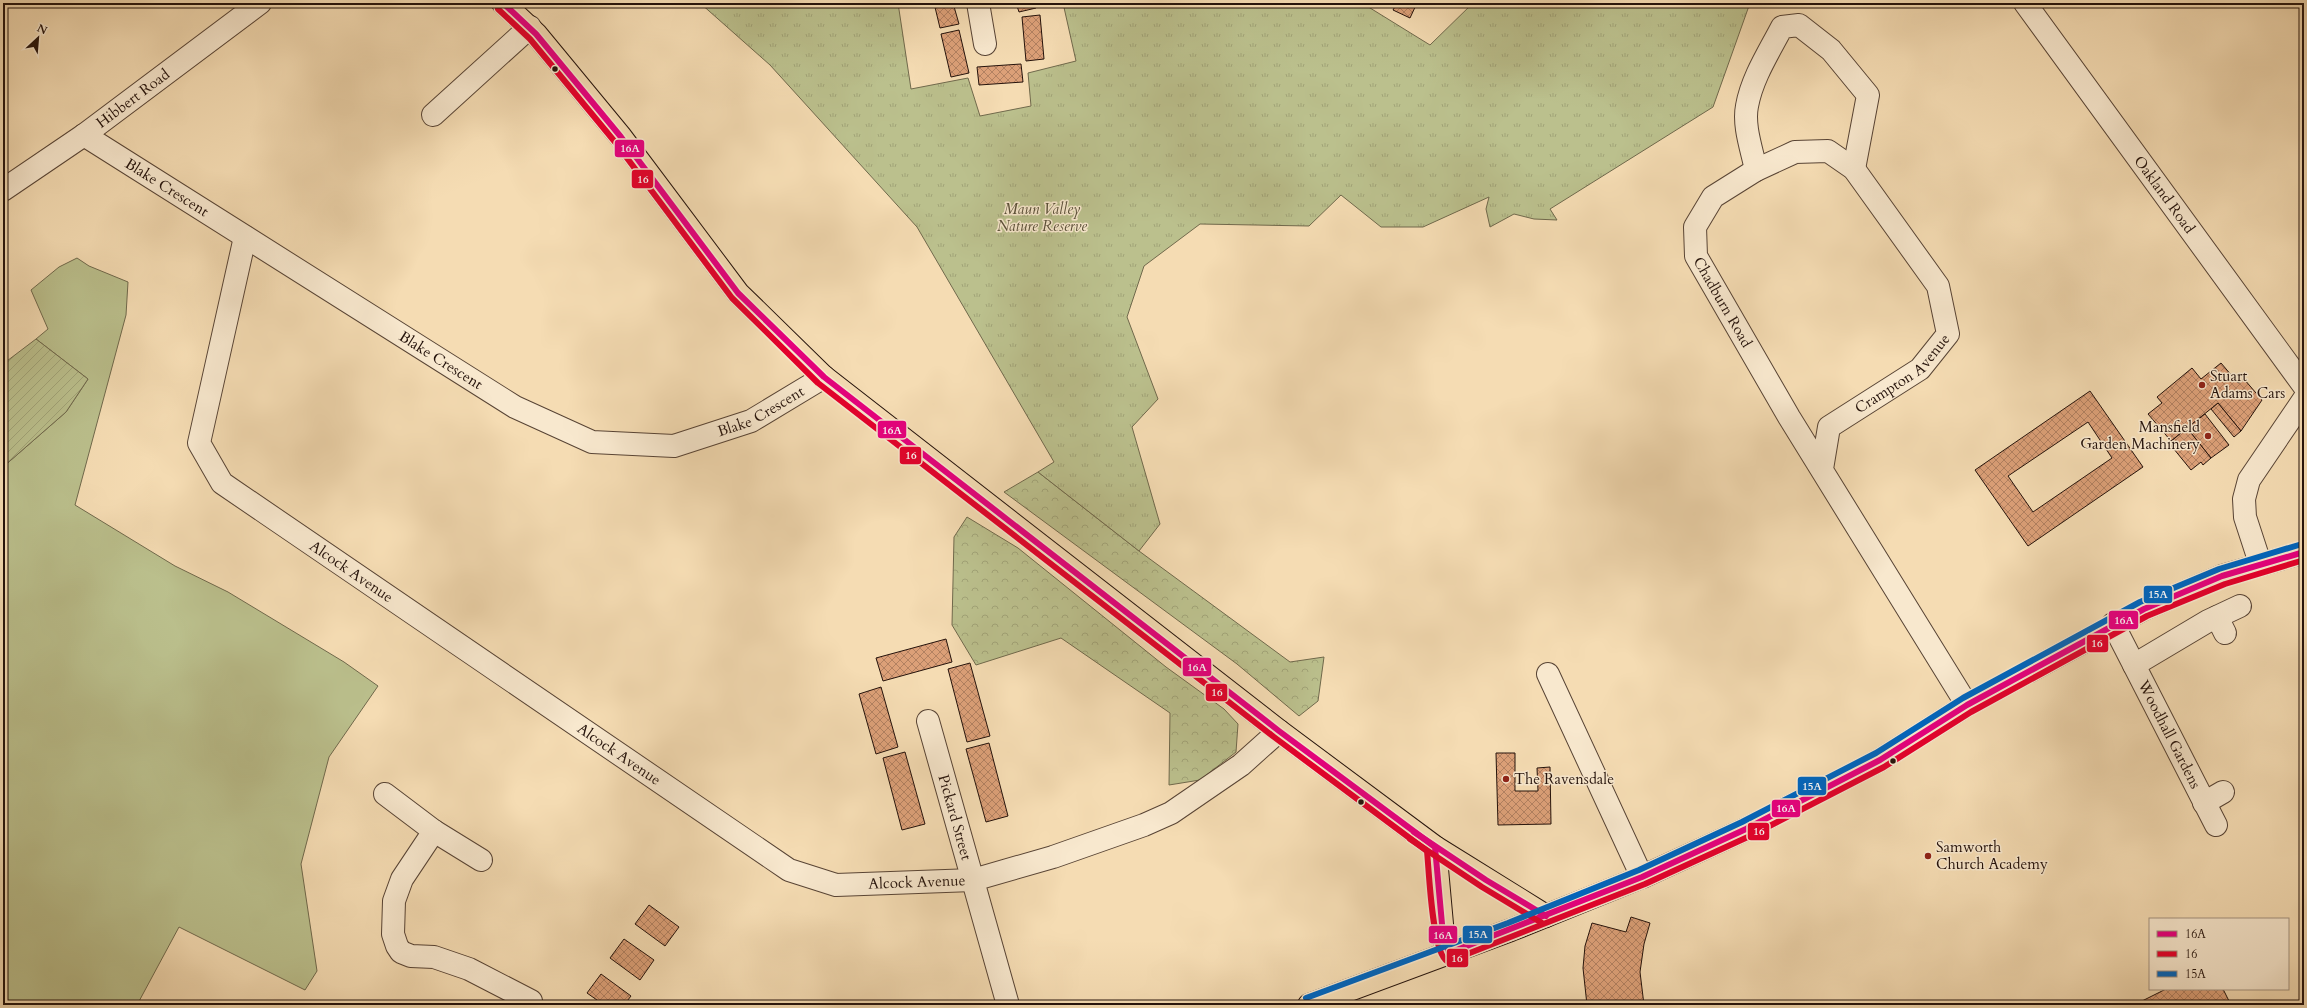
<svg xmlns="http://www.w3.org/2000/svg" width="2307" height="1008" font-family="Cardo,serif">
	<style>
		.grass { fill: #bbc08d; stroke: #70694c }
		.forest { fill: url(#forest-crowns); stroke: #70694c }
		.park { fill: url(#park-tufts); stroke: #70694c }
		.garden { fill: url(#garden-furrows); stroke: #70694c }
		.building { fill: url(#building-cross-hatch); stroke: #24120b; fill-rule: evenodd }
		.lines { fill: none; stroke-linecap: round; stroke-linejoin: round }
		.minor-casing { stroke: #584435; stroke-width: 24 }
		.major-casing { stroke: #24120b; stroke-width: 24 }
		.minor { stroke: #f8e8ce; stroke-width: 22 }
		.major { stroke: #f5dcb3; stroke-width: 22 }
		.bus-1-casing { stroke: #f8e8ce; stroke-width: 9 }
		.bus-2-casing { stroke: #f8e8ce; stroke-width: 9 }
		.bus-3-casing { stroke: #f8e8ce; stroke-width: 9 }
		.bus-1 { stroke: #e5007d; stroke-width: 6 }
		.bus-2 { stroke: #e4002b; stroke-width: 6 }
		.bus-3 { stroke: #0065bd; stroke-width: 6 }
		.bus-dot { fill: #24120b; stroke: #f8e8ce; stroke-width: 1.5 }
		.poi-dot { fill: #8f2418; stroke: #f8e8ce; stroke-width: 1.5 }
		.labels { text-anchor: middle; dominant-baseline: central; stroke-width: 3; stroke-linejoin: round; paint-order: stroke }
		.street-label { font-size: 15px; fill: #24120b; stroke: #f8e8ce }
		.park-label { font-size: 15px; font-style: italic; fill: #594f38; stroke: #f8e8ce }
		.poi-label { font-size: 15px; fill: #24120b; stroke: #f8e8ce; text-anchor: start }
		.line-badge { stroke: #f8e8ce; stroke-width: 1.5 }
		.badge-label { font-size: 11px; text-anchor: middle; font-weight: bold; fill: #fff }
	</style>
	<defs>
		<pattern id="forest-crowns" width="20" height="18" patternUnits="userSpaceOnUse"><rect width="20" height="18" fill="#bbc08d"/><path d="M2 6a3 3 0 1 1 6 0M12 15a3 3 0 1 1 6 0" fill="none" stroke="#a1a478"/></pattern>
		<pattern id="park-tufts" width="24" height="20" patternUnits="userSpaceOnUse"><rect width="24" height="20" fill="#bbc08d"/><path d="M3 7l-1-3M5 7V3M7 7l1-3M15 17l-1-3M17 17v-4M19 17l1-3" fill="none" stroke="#a1a478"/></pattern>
		<pattern id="garden-furrows" width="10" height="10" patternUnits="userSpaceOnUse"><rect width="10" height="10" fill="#bbc08d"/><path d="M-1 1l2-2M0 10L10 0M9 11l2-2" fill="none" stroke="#a1a478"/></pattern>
		<pattern id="building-cross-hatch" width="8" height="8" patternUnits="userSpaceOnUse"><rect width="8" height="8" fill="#dca078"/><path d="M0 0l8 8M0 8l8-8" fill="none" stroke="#b28161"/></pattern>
	</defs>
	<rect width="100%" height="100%" fill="#f5dcb3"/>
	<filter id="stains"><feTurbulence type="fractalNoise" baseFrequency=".005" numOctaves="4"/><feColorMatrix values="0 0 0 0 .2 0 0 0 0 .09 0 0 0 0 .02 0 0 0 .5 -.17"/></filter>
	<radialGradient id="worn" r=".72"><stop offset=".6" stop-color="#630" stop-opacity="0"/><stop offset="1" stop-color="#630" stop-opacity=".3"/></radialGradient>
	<polygon class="grass" points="77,258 89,266 128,282 126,315 75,505 175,566 228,592 344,662 378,686 329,757 301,864 317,971 305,990 179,927 137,1005 3,1005 3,467 66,412 88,379 36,339 48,329 31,290 59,267"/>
	<g class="forest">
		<polygon points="1038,472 1139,551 1290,662 1324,657 1318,701 1299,716 1237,664 1004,492"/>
		<polygon points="967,517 1018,548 1166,667 1224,709 1238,724 1236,752 1200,780 1169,785 1170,713 1061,638 976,665 952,625 954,537"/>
	</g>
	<polygon class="park" points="700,3 898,3 911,89 968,78 980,116 1031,106 1028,73 1076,61 1063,3 1362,3 1430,45 1473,3 1750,3 1713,107 1550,209 1557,220 1534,219 1514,214 1490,227 1486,209 1489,197 1423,227 1381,227 1341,195 1309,226 1200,224 1144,266 1127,317 1158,399 1132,427 1160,524 1139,551 1038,472 1054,462 917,227 770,65"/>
	<polygon class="garden" points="36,339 88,379 66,412 3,467 3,364"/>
	<g class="building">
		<polygon points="934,3 953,3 959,24 940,28"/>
		<polygon points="1016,3 1035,3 1036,8 1019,12"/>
		<polygon points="1397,3 1417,3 1410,18 1393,10"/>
		<polygon points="1040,15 1044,59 1026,61 1022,17"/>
		<polygon points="959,30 969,73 951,77 941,34"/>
		<polygon points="1021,64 1023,82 979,85 977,67"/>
		<polygon points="2221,363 2238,383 2244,379 2262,400 2241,431 2218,403 2171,441 2148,414 2162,403 2157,397 2192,368 2201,379"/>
		<path d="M2090,391L2143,467L2028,546L1975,470ZM2088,422L2112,458L2033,512L2008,476Z"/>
		<polygon points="2218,403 2241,431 2234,437 2211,409"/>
		<polygon points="2205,414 2229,445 2211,458 2187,428"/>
		<polygon points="2187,428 2211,458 2203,465 2201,462 2191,470 2169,443"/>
		<polygon points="946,639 952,662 883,681 876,658"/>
		<polygon points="970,663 990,736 967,742 948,669"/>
		<polygon points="881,687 898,747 876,754 859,694"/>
		<polygon points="989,743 1008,816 986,822 966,749"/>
		<polygon points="905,752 925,824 902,830 883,758"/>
		<polygon points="1496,753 1515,753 1515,791 1538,791 1537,768 1550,767 1551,824 1498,825"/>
		<polygon points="649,905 679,927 665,946 635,924"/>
		<polygon points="1631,917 1650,923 1644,944 1640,972 1644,1005 1587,1005 1583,968 1585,946 1592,923 1626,932"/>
		<polygon points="624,939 654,960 640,980 610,958"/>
		<polygon points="601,974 631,996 624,1005 604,1005 587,993"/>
		<polygon points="2166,989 2223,989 2231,1005 2134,1005"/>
	</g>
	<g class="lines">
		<g class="minor-casing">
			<g id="minor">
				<polyline points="978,3 985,44"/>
				<path id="s1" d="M2025,3L2304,386"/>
				<polyline points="433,115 530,27"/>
				<path id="s2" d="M84,135L515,407L592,442L674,446L751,421L824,377"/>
				<path d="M1756,170C1752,150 1743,126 1747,106C1752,78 1769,52 1782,27L1799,25L1831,50L1868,95L1854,169"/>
				<path id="s3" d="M3,190L84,135L260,3"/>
				<path id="s4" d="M245,237L199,443L222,483L789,870L836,885L973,880L1053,857L1144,825L1171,813L1241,765L1279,731"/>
				<path id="s5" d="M1822,469L1829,427L1920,369L1948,334L1938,286L1854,169L1828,151L1795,152L1756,170L1713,197L1695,227L1696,256L1789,417L1967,705"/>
				<polyline points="2260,563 2245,517 2244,499 2249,480 2304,399"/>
				<polyline points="2217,617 2225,633"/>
				<path id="s6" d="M2113,624L2216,825"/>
				<polyline points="2134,665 2208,621 2240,606"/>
				<polyline points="1548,674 1642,877"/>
				<path id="s7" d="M928,721L1008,1005"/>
				<polyline points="385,794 434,831 481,860"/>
				<polyline points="2204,803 2223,792"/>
				<polyline points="434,831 402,879 394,901 393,934 397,946 401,952 411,956 434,957 469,969 531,1001"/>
			</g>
		</g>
		<g class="major-casing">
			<g id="major">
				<polyline points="503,3 536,34 621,137 738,293 824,377 1279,731 1435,847 1546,916"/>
				<polyline points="1435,847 1443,935 1449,953"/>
				<polyline points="1309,1005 1511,930 1642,877 1746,829 1880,760 1967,705 2144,609 2222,576 2304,552"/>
			</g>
		</g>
		<use href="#minor" class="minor"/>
		<use href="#major" class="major"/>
		<g class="bus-1-casing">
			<g id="bus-1">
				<polyline points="503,3 536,34 621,137 738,293 824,377 1279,731 1435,847 1443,935 1449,953 1642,877 1746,829 1880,760 1967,705 2144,609 2222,576 2304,552"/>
				<polyline points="1414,832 1486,880 1546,916"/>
			</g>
		</g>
		<g class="bus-2-casing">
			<g id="bus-2">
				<path d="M498,9L530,39L615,142L732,298L818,383L1274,737L1427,851C1429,870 1432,953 1447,961L1452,960L1645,884L1750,836L1884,767L1971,712L2147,616L2225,584L2304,560"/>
				<polyline points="1410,839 1482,887 1542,923"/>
			</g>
		</g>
		<g class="bus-3-casing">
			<polyline id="bus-3" points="1306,998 1508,923 1639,870 1742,822 1876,753 1963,698 2140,602 2219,569 2302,544"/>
		</g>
		<use href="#bus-1" class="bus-1"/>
		<use href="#bus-2" class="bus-2"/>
		<use href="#bus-3" class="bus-3"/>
	</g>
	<g class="bus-dot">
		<circle cx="555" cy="69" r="3.5"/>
		<circle cx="1893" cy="761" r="3.5"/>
		<circle cx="1361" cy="802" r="3.5"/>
	</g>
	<g class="poi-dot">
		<circle cx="2202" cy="385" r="4"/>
		<circle cx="2208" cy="436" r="4"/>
		<circle cx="1506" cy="779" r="4"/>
		<circle cx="1928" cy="856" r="4"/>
	</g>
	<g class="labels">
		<g class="street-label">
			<text stroke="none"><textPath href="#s3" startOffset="159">Hibbert Road</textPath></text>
			<text stroke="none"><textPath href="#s2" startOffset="98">Blake Crescent</textPath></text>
			<text stroke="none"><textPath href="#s1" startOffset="237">Oakland Road</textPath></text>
			<text stroke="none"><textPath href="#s5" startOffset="664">Chadburn Road</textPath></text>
			<text stroke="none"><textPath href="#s2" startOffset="422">Blake Crescent</textPath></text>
			<text stroke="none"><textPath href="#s5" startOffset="134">Crampton Avenue</textPath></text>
			<text stroke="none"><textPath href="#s2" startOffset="770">Blake Crescent</textPath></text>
			<text stroke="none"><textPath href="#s4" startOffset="414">Alcock Avenue</textPath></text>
			<text stroke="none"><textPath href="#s6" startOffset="124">Woodhall Gardens</textPath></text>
			<text stroke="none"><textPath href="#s4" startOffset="738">Alcock Avenue</textPath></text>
			<text stroke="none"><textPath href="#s7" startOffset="100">Pickard Street</textPath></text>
			<text stroke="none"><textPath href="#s4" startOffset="1074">Alcock Avenue</textPath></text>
		</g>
		<g class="park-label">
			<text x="1042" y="209">Maun Valley<tspan x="1042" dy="17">Nature Reserve</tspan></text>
		</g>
		<g class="poi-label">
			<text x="2210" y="376">Stuart<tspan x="2210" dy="17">Adams Cars</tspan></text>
			<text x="2200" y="427" text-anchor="end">Mansfield<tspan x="2200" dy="17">Garden Machinery</tspan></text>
			<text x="1514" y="779">The Ravensdale</text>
			<text x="1936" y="847">Samworth<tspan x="1936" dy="17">Church Academy</tspan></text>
		</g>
	</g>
	<g class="line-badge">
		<rect x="614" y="139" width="31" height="19" rx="4" fill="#e5007d"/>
		<rect x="631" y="169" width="23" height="20" rx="4" fill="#e4002b"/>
		<rect x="877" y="420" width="30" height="19" rx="4" fill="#e5007d"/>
		<rect x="899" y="446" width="23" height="19" rx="4" fill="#e4002b"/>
		<rect x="2143" y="585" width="30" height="19" rx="4" fill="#0065bd"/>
		<rect x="2108" y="610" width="31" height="20" rx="4" fill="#e5007d"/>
		<rect x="2086" y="634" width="23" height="19" rx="4" fill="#e4002b"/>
		<rect x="1182" y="657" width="30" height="20" rx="4" fill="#e5007d"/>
		<rect x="1205" y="683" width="23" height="19" rx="4" fill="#e4002b"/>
		<rect x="1797" y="776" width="30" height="20" rx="4" fill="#0065bd"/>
		<rect x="1771" y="799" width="30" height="19" rx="4" fill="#e5007d"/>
		<rect x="1747" y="822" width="23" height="19" rx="4" fill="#e4002b"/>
		<rect x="1462" y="925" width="31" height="19" rx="4" fill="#0065bd"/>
		<rect x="1428" y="925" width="30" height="19" rx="4" fill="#e5007d"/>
		<rect x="1446" y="948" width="23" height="20" rx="4" fill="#e4002b"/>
	</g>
	<g class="badge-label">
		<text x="630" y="152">16A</text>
		<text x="643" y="183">16</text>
		<text x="892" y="434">16A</text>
		<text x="911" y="459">16</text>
		<text x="2158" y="598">15A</text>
		<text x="2124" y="624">16A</text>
		<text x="2097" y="647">16</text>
		<text x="1197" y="671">16A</text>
		<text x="1217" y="696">16</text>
		<text x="1812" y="790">15A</text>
		<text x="1786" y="812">16A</text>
		<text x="1759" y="835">16</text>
		<text x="1478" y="938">15A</text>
		<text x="1443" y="939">16A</text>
		<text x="1457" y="962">16</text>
	</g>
	<rect width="2307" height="1008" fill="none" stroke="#f5dcb3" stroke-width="16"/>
	<rect x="4" y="4" width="2299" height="1000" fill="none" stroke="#24120b" stroke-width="2"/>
	<rect x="8" y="8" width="2291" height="992" fill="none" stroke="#24120b"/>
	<rect x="2149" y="918" width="140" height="72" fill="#f8e8ce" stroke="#a39280"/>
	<rect x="2157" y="931" width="20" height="6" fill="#e5007d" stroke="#a39280"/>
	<text x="2185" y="938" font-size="12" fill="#24120b">16A</text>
	<rect x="2157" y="951" width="20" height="6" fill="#e4002b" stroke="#a39280"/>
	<text x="2185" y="958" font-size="12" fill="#24120b">16</text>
	<rect x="2157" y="971" width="20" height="6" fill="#0065bd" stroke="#a39280"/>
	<text x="2185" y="978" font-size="12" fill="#24120b">15A</text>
	<g transform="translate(38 38) rotate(26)" stroke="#f8e8ce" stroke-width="3" paint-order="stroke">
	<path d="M0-3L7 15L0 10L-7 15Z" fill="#24120b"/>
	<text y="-6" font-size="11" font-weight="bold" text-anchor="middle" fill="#24120b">N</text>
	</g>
	<rect width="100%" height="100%" filter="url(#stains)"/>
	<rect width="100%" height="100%" fill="url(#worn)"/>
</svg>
